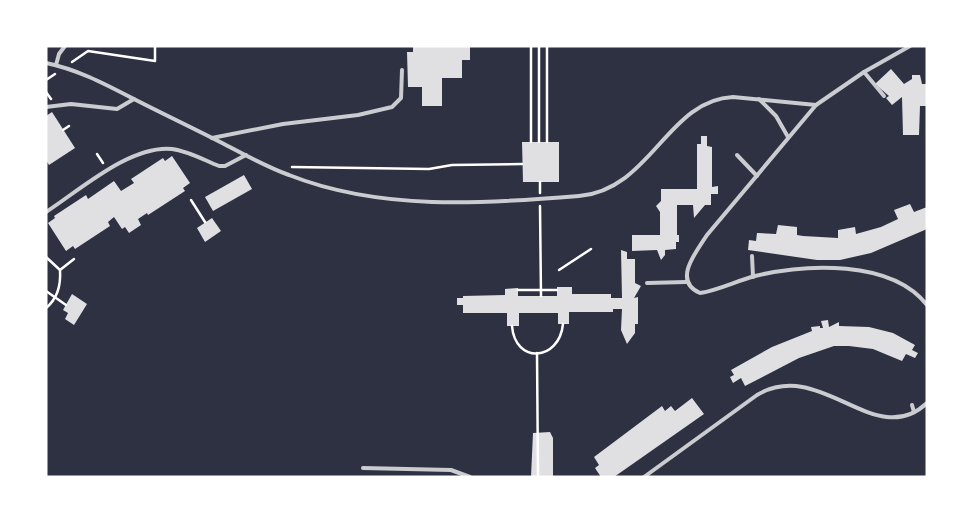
<svg xmlns="http://www.w3.org/2000/svg" width="973" height="523" font-family="'Noto Sans',sans-serif">
	<style>
		.building { fill: #e0e0e3 }
		.lines { fill: none; stroke-linecap: round; stroke-linejoin: round }
		.path { stroke: #fff; stroke-width: 2.5 }
		.service { stroke: #caccd0; stroke-width: 4 }
	</style>
	<rect width="100%" height="100%" fill="#2d3142"/>
	<g class="building">
		<polygon points="413,46 470,46 470,60 462,60 462,78 442,78 442,106 422,106 422,87 408,87 407,52 413,52"/>
		<polygon points="891,69 904,84 912,79 912,75 920,75 922,84 927,84 927,106 920,106 919,135 903,135 902,97 892,105 886,98 889,96 875,84"/>
		<polygon points="52,112 75,148 49,165 46,160 46,116"/>
		<polygon points="701,136 707,136 707,146 712,147 712,187 718,186 718,194 711,194 711,205 705,205 694,218 693,205 677,205 677,235 679,235 679,242 676,242 676,249 665,250 665,255 661,260 657,250 632,251 632,235 660,235 660,212 656,206 661,201 661,189 697,189 697,144 701,144"/>
		<polygon points="522,142 559,142 559,182 523,182"/>
		<polygon points="172,156 190,183 183,188 185,191 148,215 147,213 138,219 141,225 129,233 125,227 122,229 114,217 108,222 110,226 75,249 73,246 66,251 48,223 55,218 54,216 86,195 88,199 114,181 121,191 134,183 131,179 163,158 165,161"/>
		<polygon points="244,175 252,189 213,211 205,197"/>
		<polygon points="910,204 914,212 927,207 927,229 871,253 840,260 817,260 748,250 749,240 756,241 757,233 776,234 778,225 797,227 797,235 803,236 838,238 838,230 855,227 856,234 881,227 898,219 894,210"/>
		<polygon points="212,218 221,231 205,242 197,228"/>
		<polygon points="621,250 627,252 627,259 635,259 635,283 641,286 634,298 638,297 638,324 635,324 635,333 627,344 621,330 622,309 613,309 613,312 569,312 569,324 558,324 558,313 519,313 519,326 507,326 507,313 463,313 463,305 457,305 457,298 463,298 463,296 505,295 505,289 518,288 518,296 557,296 557,287 572,287 572,294 611,294 611,298 622,298"/>
		<polygon points="72,294 87,304 74,325 65,319 68,313 63,310"/>
		<polygon points="828,320 829,327 839,322 839,326 869,327 893,333 915,345 912,350 918,353 915,358 906,354 902,361 873,349 849,346 834,346 799,358 745,386 741,378 733,383 730,377 734,375 731,370 772,347 812,331 811,327 820,326 820,328 823,328 821,321"/>
		<polygon points="692,398 704,414 614,477 601,477 595,468 599,465 594,457 662,406 665,411 671,406 675,411"/>
		<polygon points="550,432 553,438 553,477 531,477 533,433"/>
	</g>
	<g class="lines">
		<g class="path">
			<polyline points="72,62 88,51 155,61 155,46"/>
			<polyline points="46,80 55,74"/>
			<polyline points="46,92 51,99"/>
			<polyline points="63,130 69,126"/>
			<polyline points="531,142 531,46"/>
			<polyline points="539,142 539,46"/>
			<polyline points="547,142 547,46"/>
			<polyline points="97,154 103,163"/>
			<polyline points="292,167 429,169 452,165 522,164"/>
			<polyline points="540,182 540,193"/>
			<polyline points="191,200 205,222"/>
			<polyline points="540,206 541,296"/>
			<path d="M46,257L60,270C61,285 57,299 46,308"/>
			<polyline points="60,270 74,259"/>
			<polyline points="559,270 591,249"/>
			<polyline points="518,290 557,290"/>
			<polyline points="46,291 66,305"/>
			<path d="M512,326C515,364 559,362 563,324"/>
			<polyline points="537,353 538,477"/>
		</g>
		<g class="service">
			<path d="M910,46L864,72L816,105L707,235C696,252 672,281 700,293C719,290 736,281 755,276C805,264 891,259 927,305"/>
			<path d="M46,63C76,69 103,83 130,97C161,113 193,128 224,144C245,155 267,167 289,175C380,211 483,204 579,196C651,190 667,100 733,97L816,105"/>
			<polyline points="56,65 59,54 65,46"/>
			<polyline points="864,72 884,96"/>
			<polyline points="759,99 776,116 788,137"/>
			<polyline points="46,107 71,104 117,109 134,99"/>
			<polyline points="212,138 283,124 358,115 392,107 401,98 402,70"/>
			<polyline points="737,155 757,176"/>
			<path d="M46,212C80,190 130,145 172,149C188,151 204,160 219,166H225L246,155"/>
			<polyline points="752,256 753,277"/>
			<polyline points="647,283 686,282"/>
			<polyline points="912,405 914,412"/>
			<polyline points="363,468 451,470 470,477"/>
			<path d="M644,477L757,395C821,357 875,452 927,403"/>
		</g>
	</g>
	<rect width="973" height="523" fill="none" stroke="#ffffff" stroke-width="95"/>
</svg>
